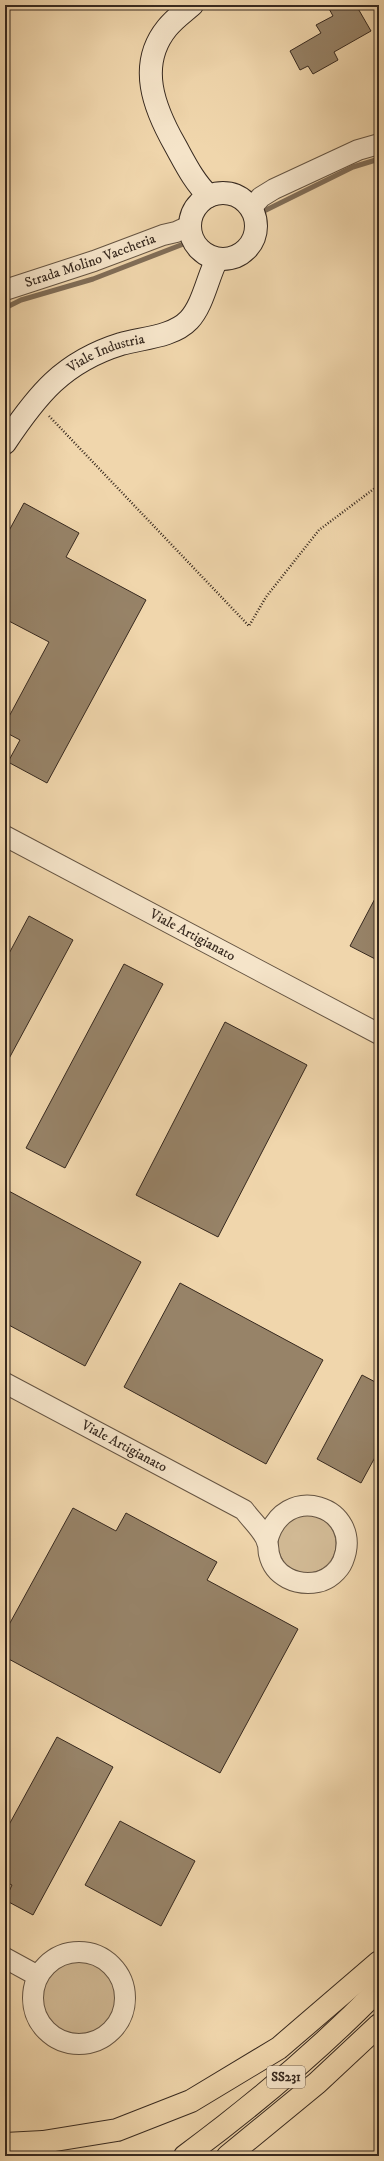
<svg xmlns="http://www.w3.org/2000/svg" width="384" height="2161" font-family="'IM FELL DW Pica',serif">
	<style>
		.green { fill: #d1b994; stroke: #84715a }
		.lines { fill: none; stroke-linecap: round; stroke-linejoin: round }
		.stream { stroke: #806d57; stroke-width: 5 }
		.building { fill: #978368; stroke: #37291f }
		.street-casing { stroke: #655442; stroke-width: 22 }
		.secondary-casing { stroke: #37291f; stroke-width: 24 }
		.highway-casing { stroke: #37291f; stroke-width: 24 }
		.path { stroke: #37291f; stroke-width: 2.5; stroke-dasharray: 1 2; stroke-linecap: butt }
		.street { stroke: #f5e4c9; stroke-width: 20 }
		.secondary { stroke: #f5e4c9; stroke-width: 22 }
		.highway { stroke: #f0d6ac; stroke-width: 22 }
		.labels { text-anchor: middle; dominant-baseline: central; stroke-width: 3; stroke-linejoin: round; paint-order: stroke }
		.shield { fill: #f5e4c9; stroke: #706152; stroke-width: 1 }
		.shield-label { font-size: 13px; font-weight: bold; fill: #37291f }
		.street-label { font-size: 14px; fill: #37291f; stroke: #f5e4c9 }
	</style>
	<rect width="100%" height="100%" fill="#f0d6ac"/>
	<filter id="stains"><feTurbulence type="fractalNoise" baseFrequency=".005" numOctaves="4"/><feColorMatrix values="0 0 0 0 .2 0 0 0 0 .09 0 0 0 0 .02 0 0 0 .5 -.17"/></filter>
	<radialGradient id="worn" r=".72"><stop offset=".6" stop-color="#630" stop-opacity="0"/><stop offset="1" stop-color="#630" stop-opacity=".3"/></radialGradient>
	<g class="green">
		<circle cx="307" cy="1544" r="29"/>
		<circle cx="81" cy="1998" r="41"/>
	</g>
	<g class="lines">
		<g class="stream">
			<polyline points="260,213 353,167 379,159"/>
			<polyline points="5,308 21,300 93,279 186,243"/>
		</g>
	</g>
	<g class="building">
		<polygon points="327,5 356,5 371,31 334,52 338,60 313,74 308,66 300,70 290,51 321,33 316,25 333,16"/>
		<polygon points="24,503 79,533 66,557 146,600 47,783 8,762 20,740 5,732 5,724 49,642 5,619 5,538"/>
		<polygon points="379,891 379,961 350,946"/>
		<polygon points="29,916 73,940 5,1066 5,961"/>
		<polygon points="124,964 163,984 65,1168 26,1148"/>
		<polygon points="225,1022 307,1065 218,1237 136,1195"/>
		<polygon points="5,1189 141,1262 85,1366 5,1323"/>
		<polygon points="180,1283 323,1360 266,1464 124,1387"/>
		<polygon points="362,1375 379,1384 379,1450 361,1483 317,1459"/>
		<polygon points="73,1508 116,1531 126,1513 217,1562 207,1580 298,1629 220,1773 5,1657 5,1632"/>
		<polygon points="57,1737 113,1767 33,1915 5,1900 12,1885 5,1882 5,1832"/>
		<polygon points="120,1821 195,1861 161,1926 85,1885"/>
	</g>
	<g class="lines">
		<g class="street-casing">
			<g id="street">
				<polyline points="251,208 261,197 274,189 358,150 379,144"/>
				<path id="s1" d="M5,290L94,261L163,235L176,232L189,226"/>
				<path id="s2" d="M5,836L379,1034"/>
				<path id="s3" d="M5,1383L244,1510C251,1520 264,1531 267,1542C269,1546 268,1550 269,1554C274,1577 297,1586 318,1582C328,1580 339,1571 343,1561C365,1506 282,1479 267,1542"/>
				<circle cx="79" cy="1998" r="46"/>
				<polyline points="5,1958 38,1976"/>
			</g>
		</g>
		<g class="secondary-casing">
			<g id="secondary">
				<path d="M192,5C184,12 174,19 167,28C137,65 154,108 175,145C185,163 194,182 209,196"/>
				<circle cx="223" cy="226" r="33"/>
				<path id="s4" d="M5,443C37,395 63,362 121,344C142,338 173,337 189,320C203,305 207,279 217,259"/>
			</g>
		</g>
		<g class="highway-casing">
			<g id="highway">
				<polyline points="5,2144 43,2142 117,2130 191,2101 279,2048 379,1962"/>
				<path d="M185,2156C254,2105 319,2050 379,1989"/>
				<polyline points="228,2156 317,2083 379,2025"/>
			</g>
		</g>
		<polyline class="path" points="49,416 249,626 266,597 319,530 379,485"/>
		<use href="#street" class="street"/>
		<use href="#secondary" class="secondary"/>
		<use href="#highway" class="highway"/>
	</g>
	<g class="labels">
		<rect class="shield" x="267" y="2066" width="38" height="22" rx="3"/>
		<g class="shield-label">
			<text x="286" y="2077">SS231</text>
		</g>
		<g class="street-label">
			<text stroke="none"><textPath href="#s1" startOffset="90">Strada Molino Vaccheria</textPath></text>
			<text stroke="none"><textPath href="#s4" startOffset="139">Viale Industria</textPath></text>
			<text stroke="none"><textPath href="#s2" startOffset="212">Viale Artigianato</textPath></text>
			<text stroke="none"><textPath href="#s3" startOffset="135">Viale Artigianato</textPath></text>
		</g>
	</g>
	<rect width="384" height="2161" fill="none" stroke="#f0d6ac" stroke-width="20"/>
	<rect x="6" y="6" width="372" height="2149" fill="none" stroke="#37291f" stroke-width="2"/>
	<rect x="10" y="10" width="364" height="2141" fill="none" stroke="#37291f"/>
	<rect width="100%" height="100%" filter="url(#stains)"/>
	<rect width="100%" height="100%" fill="url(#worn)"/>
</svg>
